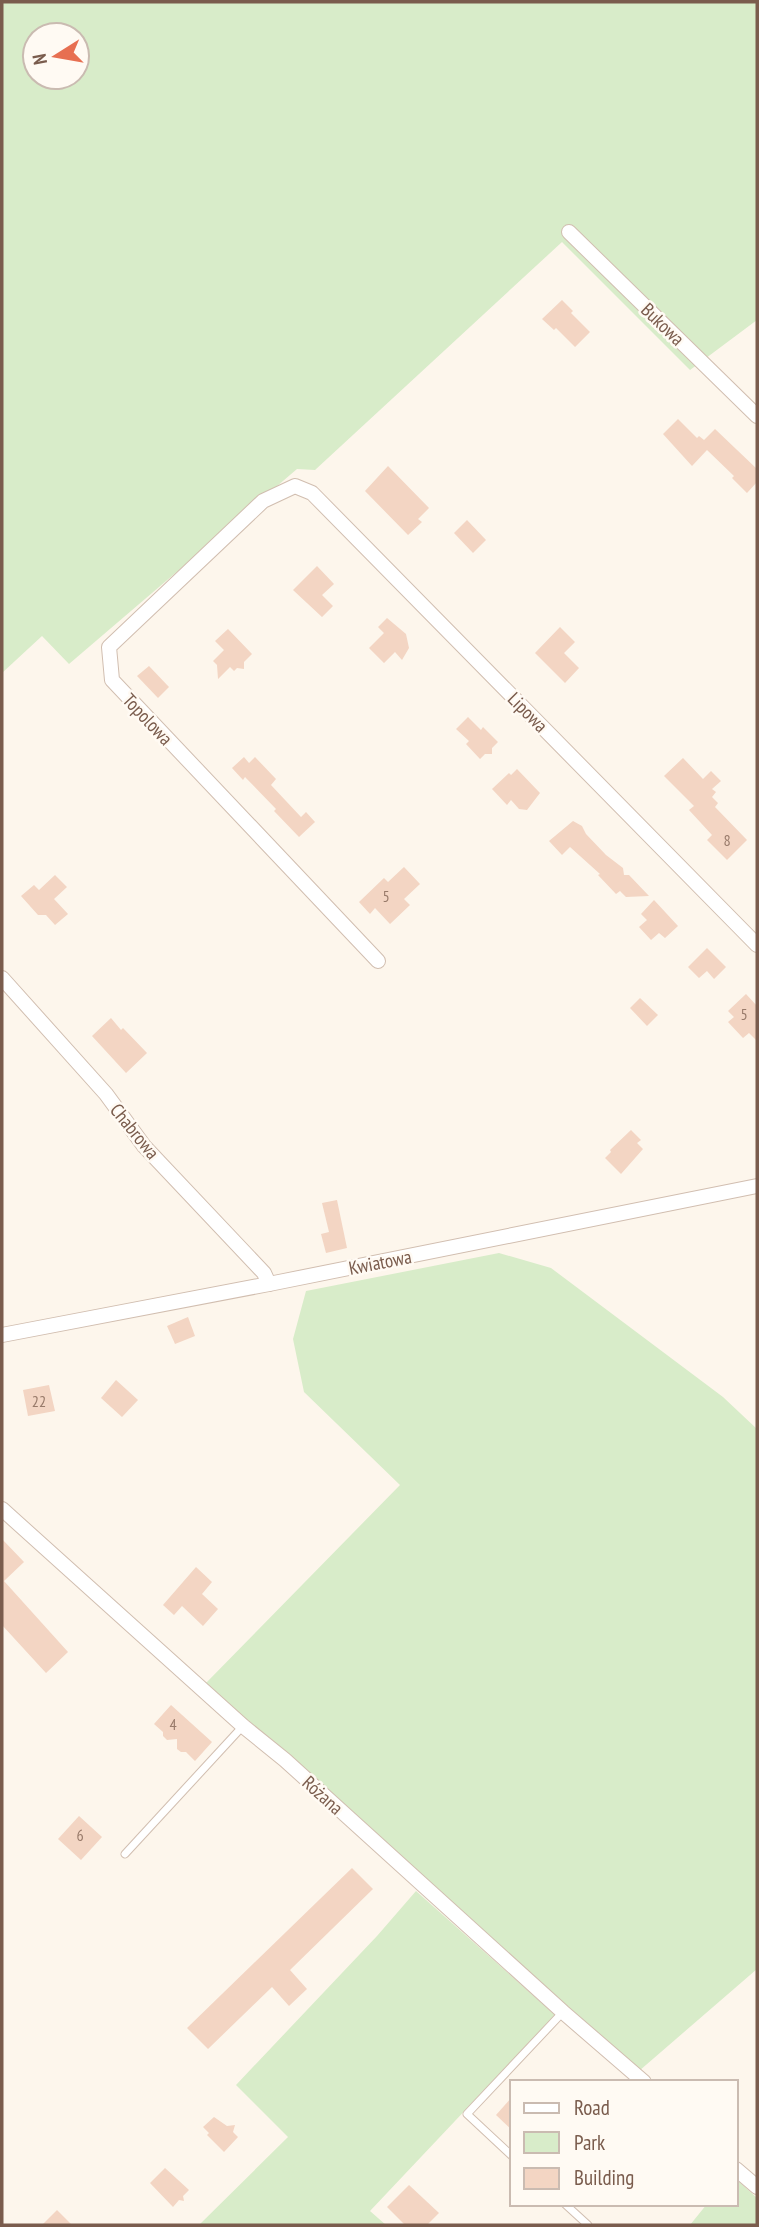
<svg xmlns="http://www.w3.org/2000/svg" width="759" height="2227" font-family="'PT Sans Narrow',sans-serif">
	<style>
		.green { fill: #d8ecc9; fill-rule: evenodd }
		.building { fill: #f3d5c3 }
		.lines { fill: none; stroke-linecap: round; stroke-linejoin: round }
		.lane-casing { stroke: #d1beb0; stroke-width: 9 }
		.street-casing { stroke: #d1beb0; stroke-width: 16 }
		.lane { stroke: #fff; stroke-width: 7 }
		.street { stroke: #fff; stroke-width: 14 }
		.labels { text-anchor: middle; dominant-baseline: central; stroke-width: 5; stroke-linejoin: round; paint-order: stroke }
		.number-label { font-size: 16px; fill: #987a6a }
		.street-label { font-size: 19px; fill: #7a5c4d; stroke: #fffaf3 }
	</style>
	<rect width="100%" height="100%" fill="#fdf6ec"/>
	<g class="green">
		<path d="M2,2H757V320L690,370L562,242L315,470L297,469L69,664L42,636L2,673ZM35,35H77V77H35Z"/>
		<polygon points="499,1253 551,1268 723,1397 757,1429 757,1969 639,2071 205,1684 400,1485 304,1392 293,1339 306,1291"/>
		<polygon points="416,1891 555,2015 370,2211 386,2225 199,2225 288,2137 236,2085 377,1936"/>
		<polygon points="736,2179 757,2198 757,2225 690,2225 707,2204 736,2204"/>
	</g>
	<g class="building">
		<polygon points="562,300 573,311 571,313 590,332 575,347 556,328 554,330 542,319"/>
		<polygon points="678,419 697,438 699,436 704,440 715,429 757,469 757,482 747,493 732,478 734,476 707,450 692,466 663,434"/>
		<polygon points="388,466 429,508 418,519 422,522 408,535 365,491"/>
		<polygon points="467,520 486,540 473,553 454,533"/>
		<polygon points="317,566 334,584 322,595 333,606 322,617 293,590"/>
		<polygon points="387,618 406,634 409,648 402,660 395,652 384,663 369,648 384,633 378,627"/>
		<polygon points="560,627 575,642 564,653 579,668 565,683 535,653"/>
		<polygon points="228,629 252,654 244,662 244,669 237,668 234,671 230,667 218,679 217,665 213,661 224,650 215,641"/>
		<polygon points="149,666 169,687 158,698 137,676"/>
		<polygon points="468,717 481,730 483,727 498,742 492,748 492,754 485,754 480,759 466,744 469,741 456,729"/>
		<polygon points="244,757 249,763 255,757 276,779 271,785 301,817 306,812 315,822 299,837 274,811 276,809 245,777 243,780 232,768"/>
		<polygon points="683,758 703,779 711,771 721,781 712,789 716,792 712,797 718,803 715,807 747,840 727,860 707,840 712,835 689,810 694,806 664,776"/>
		<polygon points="517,769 540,793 527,810 519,809 511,800 507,805 492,789 509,773 511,775"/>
		<polygon points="573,821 582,826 586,834 606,855 623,868 624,875 629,875 649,896 626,897 620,891 616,894 598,875 600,874 570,847 562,855 549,841"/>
		<polygon points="404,867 420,884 404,899 410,905 390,924 375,908 370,914 359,902 384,878 388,882"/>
		<polygon points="55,875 67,887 54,899 68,914 55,925 46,915 38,915 21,896 34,885 39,890"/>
		<polygon points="654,900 678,926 665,938 659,933 651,940 639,927 647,920 641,914"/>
		<polygon points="707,948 726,967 714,979 707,971 699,978 688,967"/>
		<polygon points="746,994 757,1006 757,1041 749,1033 743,1038 728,1022 734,1017 728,1011"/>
		<polygon points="640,998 658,1015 647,1026 630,1008"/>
		<polygon points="111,1018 121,1030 123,1028 147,1053 126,1073 92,1036"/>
		<polygon points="631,1130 641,1140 637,1143 643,1149 621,1174 605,1158 611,1152 610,1150"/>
		<polygon points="337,1200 347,1248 326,1253 321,1234 329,1232 322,1203"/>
		<polygon points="188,1317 195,1336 175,1344 167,1326"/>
		<polygon points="116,1380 138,1400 122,1417 101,1398"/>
		<polygon points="49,1385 55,1411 28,1416 23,1390"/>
		<polygon points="2,1539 24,1562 4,1581 68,1652 46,1673 2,1625"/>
		<polygon points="196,1567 212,1582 202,1594 218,1609 203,1626 182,1606 174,1615 163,1605"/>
		<polygon points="171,1705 212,1742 195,1761 186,1752 181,1752 177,1749 177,1739 167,1740 163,1736 163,1732 154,1724"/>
		<polygon points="79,1816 102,1837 81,1860 58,1839"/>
		<polygon points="352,1868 373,1889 290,1970 307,1989 289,2006 272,1987 208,2049 187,2028"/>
		<polygon points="512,2097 512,2130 496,2115"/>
		<polygon points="214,2117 227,2126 235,2125 233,2132 238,2137 224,2152 207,2135 209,2133 203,2127"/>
		<polygon points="165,2168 189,2190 183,2196 184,2201 179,2200 173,2207 150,2183"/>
		<polygon points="409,2185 439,2213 427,2225 405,2225 387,2207"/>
		<polygon points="57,2210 72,2225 42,2225"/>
	</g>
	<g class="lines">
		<g class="lane-casing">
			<g id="lane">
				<polyline points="125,1854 243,1726"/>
				<polyline points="512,2156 467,2114 563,2012"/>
				<polyline points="565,2204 588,2225"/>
			</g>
		</g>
		<g class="street-casing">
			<g id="street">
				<polyline points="569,232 757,416"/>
				<polyline points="378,961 112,680 109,647 263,501 295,486 312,493 757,945"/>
				<polyline points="2,978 106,1094 144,1146 264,1273 269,1284"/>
				<polyline points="2,1335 269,1284 757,1186"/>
				<polyline points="2,1509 243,1726 285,1760 563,2012 644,2082"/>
				<polyline points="736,2169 757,2187"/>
			</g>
		</g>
		<use href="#lane" class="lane"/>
		<use href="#street" class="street"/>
	</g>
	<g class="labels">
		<g class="number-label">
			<text x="727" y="840">8</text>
			<text x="386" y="896">5</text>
			<text x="744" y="1014">5</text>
			<text x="39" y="1401">22</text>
			<text x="173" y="1724">4</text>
			<text x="80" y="1835">6</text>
		</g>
		<g class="street-label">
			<text transform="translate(663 324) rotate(44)">Bukowa</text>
			<text transform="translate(528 712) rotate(45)">Lipowa</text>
			<text transform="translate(148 719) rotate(47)">Topolowa</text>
			<text transform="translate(135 1131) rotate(51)">Chabrowa</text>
			<text transform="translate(380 1262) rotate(-11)">Kwiatowa</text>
			<text transform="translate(323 1795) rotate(42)">Różana</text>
		</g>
	</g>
	<rect width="759" height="2227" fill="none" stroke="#7a5c4d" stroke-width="7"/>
	<rect x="510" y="2080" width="228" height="126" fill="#fffaf3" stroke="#cabbb1" stroke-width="2"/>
	<rect x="524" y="2103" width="35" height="10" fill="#ffffff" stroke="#cabbb1" stroke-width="2"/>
	<text x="574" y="2115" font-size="21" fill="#7a5c4d">Road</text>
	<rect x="524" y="2132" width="35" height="21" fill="#d8ecc9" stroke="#cabbb1" stroke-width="2"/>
	<text x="574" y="2150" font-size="21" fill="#7a5c4d">Park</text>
	<rect x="524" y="2168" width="35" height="21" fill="#f3d5c3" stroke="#cabbb1" stroke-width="2"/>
	<text x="574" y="2185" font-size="21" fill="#7a5c4d">Building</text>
	<g transform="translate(56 56) rotate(259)"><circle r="33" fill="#fffaf3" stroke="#cabbb1" stroke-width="2"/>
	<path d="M0-5L12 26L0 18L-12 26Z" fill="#e76f51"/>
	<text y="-10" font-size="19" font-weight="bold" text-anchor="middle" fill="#7a5c4d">N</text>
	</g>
</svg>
